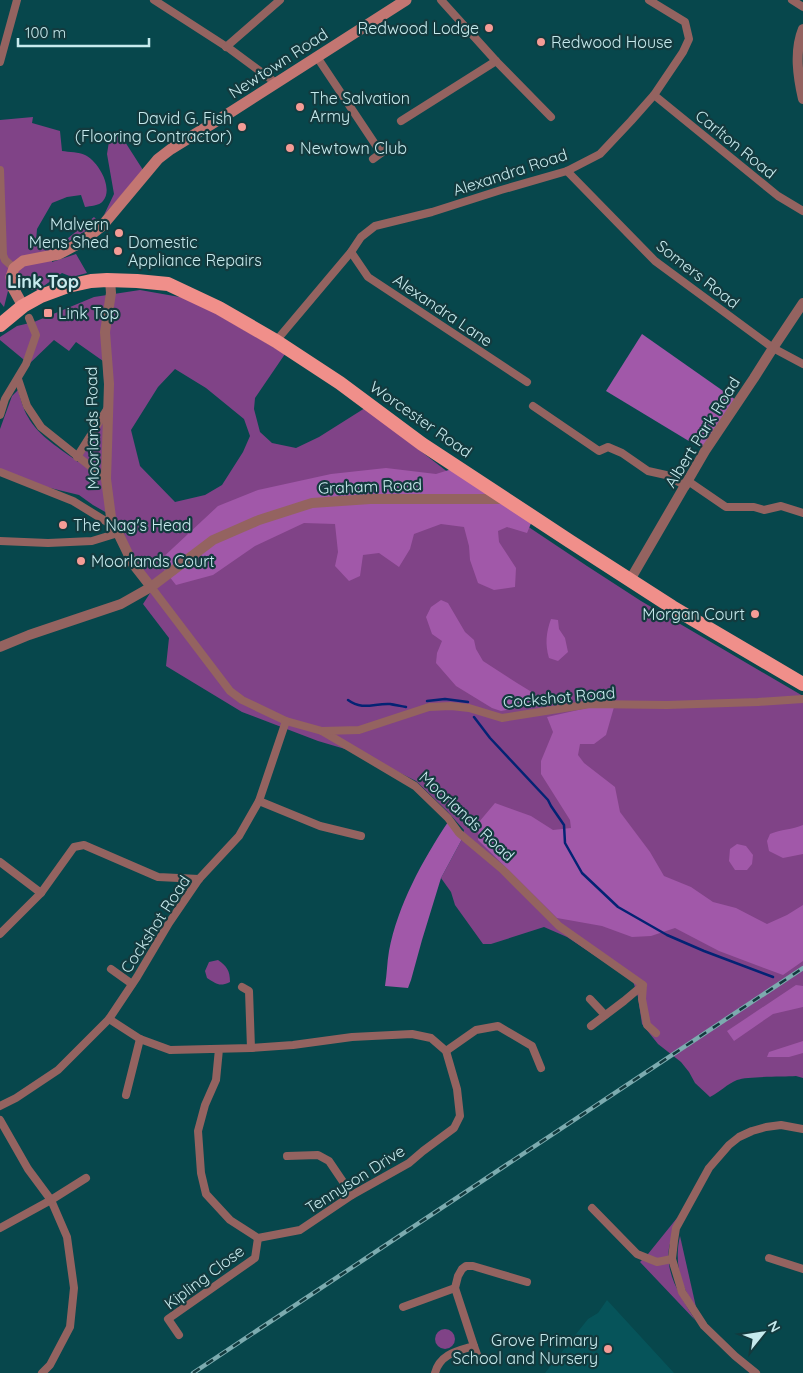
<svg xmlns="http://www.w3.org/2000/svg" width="803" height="1373" font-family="Quicksand,sans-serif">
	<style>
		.built { fill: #06545a }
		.green { fill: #804387; fill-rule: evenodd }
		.forest { fill: #a158a9 }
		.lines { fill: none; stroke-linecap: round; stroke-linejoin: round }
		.stream { stroke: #042374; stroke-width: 2.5 }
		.minor { stroke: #946360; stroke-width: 8 }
		.tertiary { stroke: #946360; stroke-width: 10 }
		.secondary { stroke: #c37672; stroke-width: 11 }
		.trunk { stroke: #f08f8a; stroke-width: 14 }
		.rail-casing { stroke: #7cabaf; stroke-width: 4.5 }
		.rail { stroke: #133a3e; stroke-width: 2.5; stroke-dasharray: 8; stroke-linecap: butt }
		.poi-dot { fill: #f59c96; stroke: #133a3e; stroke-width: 2 }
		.labels { text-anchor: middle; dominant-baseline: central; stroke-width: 4.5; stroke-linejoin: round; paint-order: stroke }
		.poi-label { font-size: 16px; fill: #c7eaed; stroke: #133a3e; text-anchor: start }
		.street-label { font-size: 16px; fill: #c7eaed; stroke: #133a3e }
		.neighbourhood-label { font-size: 18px; font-weight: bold; fill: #c7eaed; stroke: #133a3e }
	</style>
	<rect width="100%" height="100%" fill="#07474c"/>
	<polygon class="built" points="607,1300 674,1373 545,1373 588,1319 598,1313"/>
	<g class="green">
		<path d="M33,117L32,123L60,131L62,151C69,152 79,152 85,155C98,161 114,188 103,201C99,206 90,206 85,207L81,195L67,197L52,203L37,229L36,241L39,246H52V262L76,254L87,273L72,277L62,273L38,290H30L23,285L8,291L4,307L0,302V120Z"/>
		<polygon points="120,134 143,170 104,215 114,194 107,154 110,135"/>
		<polygon points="94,217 96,219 89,229 64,244 62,243"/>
		<path d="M140,290L191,299L285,354L255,398L254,409L260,432L272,443L296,448L319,437L365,408L458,480L587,566L641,601L803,696V1078L796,1076C782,1077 748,1076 737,1080C727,1084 720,1092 710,1097L695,1083L689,1072L681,1062L658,1044L642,1024L638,997L633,981L567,937L544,927L491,944H483L455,905L451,892L441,878L462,839L464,830L447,811L416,781L362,754L318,741L242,712L166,666L169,638L143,604L152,590L135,564L114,517L93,505L79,495L34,484L0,469V429L12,396L18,390C21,399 23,409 28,417C38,436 61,449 78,462L106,418L103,361L76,342L69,351L54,340L29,364L0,340V337L17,326L34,322L94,297ZM175,369L206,388L244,419L250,436L243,452L222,485L205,495L175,502L140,466L131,430L158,387Z"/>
		<path d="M218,960C227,966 230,971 230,982C219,987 217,984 207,978L205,971L209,962Z"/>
		<path d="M677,1218C674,1228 671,1238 669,1248C665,1275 682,1298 695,1320L640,1262L648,1254Z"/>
		<path d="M680,1236L696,1307C680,1287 674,1261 680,1236Z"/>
		<circle cx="445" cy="1339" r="10"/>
	</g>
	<g class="forest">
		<polygon points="642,334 736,400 702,449 606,391"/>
		<polygon points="386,468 436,474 455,468 532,521 527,533 507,527 498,531 499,542 516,568 515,587 494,590 478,583 470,560 469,546 464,527 441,524 414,534 410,549 399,567 379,553 363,555 360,576 349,581 335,566 338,552 335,524 304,523 255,546 213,575 176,585 158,562 218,506 258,490 331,474"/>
		<polygon points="441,600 448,603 465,632 474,640 476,649 483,661 517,683 548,702 501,711 492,708 456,686 436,663 437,653 442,641 432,634 426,617 431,607"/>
		<path d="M551,619L558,620L559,629L565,638L568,652L558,661L549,658C545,644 546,633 551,619Z"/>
		<polygon points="614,707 606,735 594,744 580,744 578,755 584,763 615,787 620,812 650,852 664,876 691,887 713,902 736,908 767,924 787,915 803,905 803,961 783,975 719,951 675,928 651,936 632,937 602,926 557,918 478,840 479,822 495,803 531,816 553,830 571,828 570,820 541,774 541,761 553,732 547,717 587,708"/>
		<path d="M448,822L462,839L441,878L422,940L411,980L408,988L385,986C387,974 387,962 389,951C398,905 422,861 448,822Z"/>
		<path d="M803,825V854L783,858L769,851L767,841L770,834C781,829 792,830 803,825Z"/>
		<polygon points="737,844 746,846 753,855 752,864 747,870 735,870 729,861 730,849"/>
		<polygon points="796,985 803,986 803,1007 773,1014 734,1041 727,1031"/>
		<polygon points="803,1041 803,1053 789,1057 767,1057 769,1052"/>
	</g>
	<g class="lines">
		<g class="stream">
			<path d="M348,700C363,711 374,703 390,704C395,705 401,706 406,707"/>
			<polyline points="427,701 445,699 468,702"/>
			<polyline points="474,717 490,738 548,800 551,806 564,825 565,843 582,873 618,907 667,935 704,951 773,977"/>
		</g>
		<g class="minor">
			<polyline points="154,0 230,49 276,83"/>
			<polyline points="441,0 496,61 551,117"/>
			<polyline points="792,0 803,7"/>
			<polyline points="226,47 280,0"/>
			<polyline points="317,57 381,153"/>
			<polyline points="0,62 17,0"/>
			<polyline points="654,95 778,196 803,211"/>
			<polyline points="401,121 496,61"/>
			<polyline points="373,159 388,148"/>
			<polyline points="0,170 3,255 5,260 14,268"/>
			<polyline points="567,171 655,261 773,348 803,364"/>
			<polyline points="351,252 368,277 527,382"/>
			<polyline points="276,341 351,252 361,237 375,226 432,212 501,190 567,171 600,154 631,121 654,95 683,52 689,39 685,22 649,0"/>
			<polyline points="18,379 27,406 41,427 106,479"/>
			<polyline points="533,406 599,451 608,447 622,453 648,471 666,475 686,486"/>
			<polyline points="0,415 5,399 26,364 36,335 29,318"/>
			<polyline points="77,457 108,408"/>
			<polyline points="0,472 73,501 112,525"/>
			<polyline points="688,481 726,507 754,507 764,510 781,506 803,513"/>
			<polyline points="0,541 48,543 92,541 118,533"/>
			<polyline points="151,587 230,691 242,700 286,721 322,731 415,786 448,818 459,833 502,869 559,926 643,985 642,999 647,1025 656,1033"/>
			<polyline points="322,731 359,730 429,707 451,706 469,708 502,718 590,704 667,705 758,702 803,699"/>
			<polyline points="259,801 320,826 361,836"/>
			<polyline points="0,862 41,893 74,847 84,845 158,877 199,879"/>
			<polyline points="0,934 41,893"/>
			<polyline points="111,969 132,984"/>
			<polyline points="242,987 249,991 251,1048"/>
			<polyline points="590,999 605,1015"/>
			<polyline points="109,1019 140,1039 170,1050 251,1048 293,1045 352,1037 412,1034 431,1038 446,1051 457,1089 460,1116 454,1128 423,1151 409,1163 352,1195 300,1230 258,1238 230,1220 206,1194 201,1173 198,1131 205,1105 216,1080 219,1049"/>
			<polyline points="591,1026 624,1001 643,985"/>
			<polyline points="446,1051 476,1030 498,1026 532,1046 541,1068"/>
			<polyline points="126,1095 140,1039"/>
			<polyline points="0,1106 16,1098 58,1070 109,1019 137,977 169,923 199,879 239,836 259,801 286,721"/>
			<polyline points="0,1120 28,1169 51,1200 67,1237 74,1288 70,1327 50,1365 42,1373"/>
			<polyline points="287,1156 318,1155 329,1161 352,1195"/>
			<polyline points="592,1208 637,1254 657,1262 672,1259"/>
			<polyline points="0,1228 51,1200 86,1178"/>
			<polyline points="769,1258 803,1269"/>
			<polyline points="403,1307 455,1288"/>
			<polyline points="179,1335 168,1319 255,1258 258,1238"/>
			<polyline points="474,1346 478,1357"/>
			<path d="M435,1373C440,1354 457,1351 474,1346L455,1288L458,1276L462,1269L466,1266H473L527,1282"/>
			<polyline points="756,1373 735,1356 704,1326 682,1292 672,1259 674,1241 676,1228 709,1168 729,1145 739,1137 752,1131 766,1127 781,1125 803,1129"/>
		</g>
		<g class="tertiary">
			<path d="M803,29C794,51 798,77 803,99"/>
			<polyline points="110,280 111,293 105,332 109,384 106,479 112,525 118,533 133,564 151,587"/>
			<polyline points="630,580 705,451 754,378 773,348 803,303"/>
			<polyline points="0,647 29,635 121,604 151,587 213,540 259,520 312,503 370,499 505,499"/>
		</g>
		<polyline class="secondary" points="23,306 13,288 11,277 14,268 23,261 59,254 74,246 88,237 102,226 148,171 158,159 171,149 231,112 406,0"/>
		<polyline class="trunk" points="0,325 23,306 41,296 68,286 91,281 107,280 137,281 168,284 219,308 276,341 340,383 422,444 571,542 672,607 803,684"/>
		<g class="rail-casing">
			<polyline id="rail" points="193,1373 803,968"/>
		</g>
		<use href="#rail" class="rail"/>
	</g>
	<g class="poi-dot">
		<circle cx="489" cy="28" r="5"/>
		<circle cx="541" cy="42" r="5"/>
		<circle cx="300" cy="107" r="5"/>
		<circle cx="242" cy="127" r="5"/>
		<circle cx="290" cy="148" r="5"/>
		<circle cx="119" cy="233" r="5"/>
		<circle cx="118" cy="251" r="5"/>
		<rect x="43" y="308" width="10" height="10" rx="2.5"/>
		<circle cx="63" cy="525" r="5"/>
		<circle cx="81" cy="561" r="5"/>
		<circle cx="755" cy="614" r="5"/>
		<circle cx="608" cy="1349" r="5"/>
	</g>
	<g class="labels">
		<g class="poi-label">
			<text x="479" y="28" text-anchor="end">Redwood Lodge</text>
			<text x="551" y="42">Redwood House</text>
			<text x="310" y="98">The Salvation<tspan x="310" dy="18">Army</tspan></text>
			<text x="232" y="118" text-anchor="end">David G. Fish<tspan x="232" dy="18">(Flooring Contractor)</tspan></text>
			<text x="300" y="148">Newtown Club</text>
			<text x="109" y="224" text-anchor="end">Malvern<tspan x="109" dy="18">Mens Shed</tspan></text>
			<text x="128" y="242">Domestic<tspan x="128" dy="18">Appliance Repairs</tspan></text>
			<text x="58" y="313">Link Top</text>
			<text x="73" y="525">The Nag's Head</text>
			<text x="91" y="561">Moorlands Court</text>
			<text x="745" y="614" text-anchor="end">Morgan Court</text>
			<text x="598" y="1340" text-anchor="end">Grove Primary<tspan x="598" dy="18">School and Nursery</tspan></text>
		</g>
		<g class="street-label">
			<text transform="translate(278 63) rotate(-33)">Newtown Road</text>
			<text transform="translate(736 144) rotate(39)">Carlton Road</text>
			<text transform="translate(510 172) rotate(-18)">Alexandra Road</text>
			<text transform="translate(698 274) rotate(38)">Somers Road</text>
			<text transform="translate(443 310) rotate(34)">Alexandra Lane</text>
			<text transform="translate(421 419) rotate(35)">Worcester Road</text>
			<text transform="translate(92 428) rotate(-91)">Moorlands Road</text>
			<text transform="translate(702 432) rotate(-58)">Albert Park Road</text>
			<text transform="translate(370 486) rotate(-2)">Graham Road</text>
			<text transform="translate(559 697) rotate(-5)">Cockshot Road</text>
			<text transform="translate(467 816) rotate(43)">Moorlands Road</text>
			<text transform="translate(155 924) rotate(-57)">Cockshot Road</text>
			<text transform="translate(355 1179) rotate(-32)">Tennyson Drive</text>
			<text transform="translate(204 1277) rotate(-37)">Kipling Close</text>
		</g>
		<g class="neighbourhood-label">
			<text x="43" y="281">Link Top</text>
		</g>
	</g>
	<g transform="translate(763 1333) rotate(60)" stroke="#133a3e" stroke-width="4" paint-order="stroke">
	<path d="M0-4L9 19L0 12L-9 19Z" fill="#c7eaed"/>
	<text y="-8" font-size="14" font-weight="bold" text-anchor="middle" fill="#c7eaed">N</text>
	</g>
	<path d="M18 38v8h131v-8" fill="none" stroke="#c7eaed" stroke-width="2.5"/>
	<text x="25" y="38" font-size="15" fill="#c7eaed" stroke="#133a3e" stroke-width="4" paint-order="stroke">100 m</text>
</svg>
